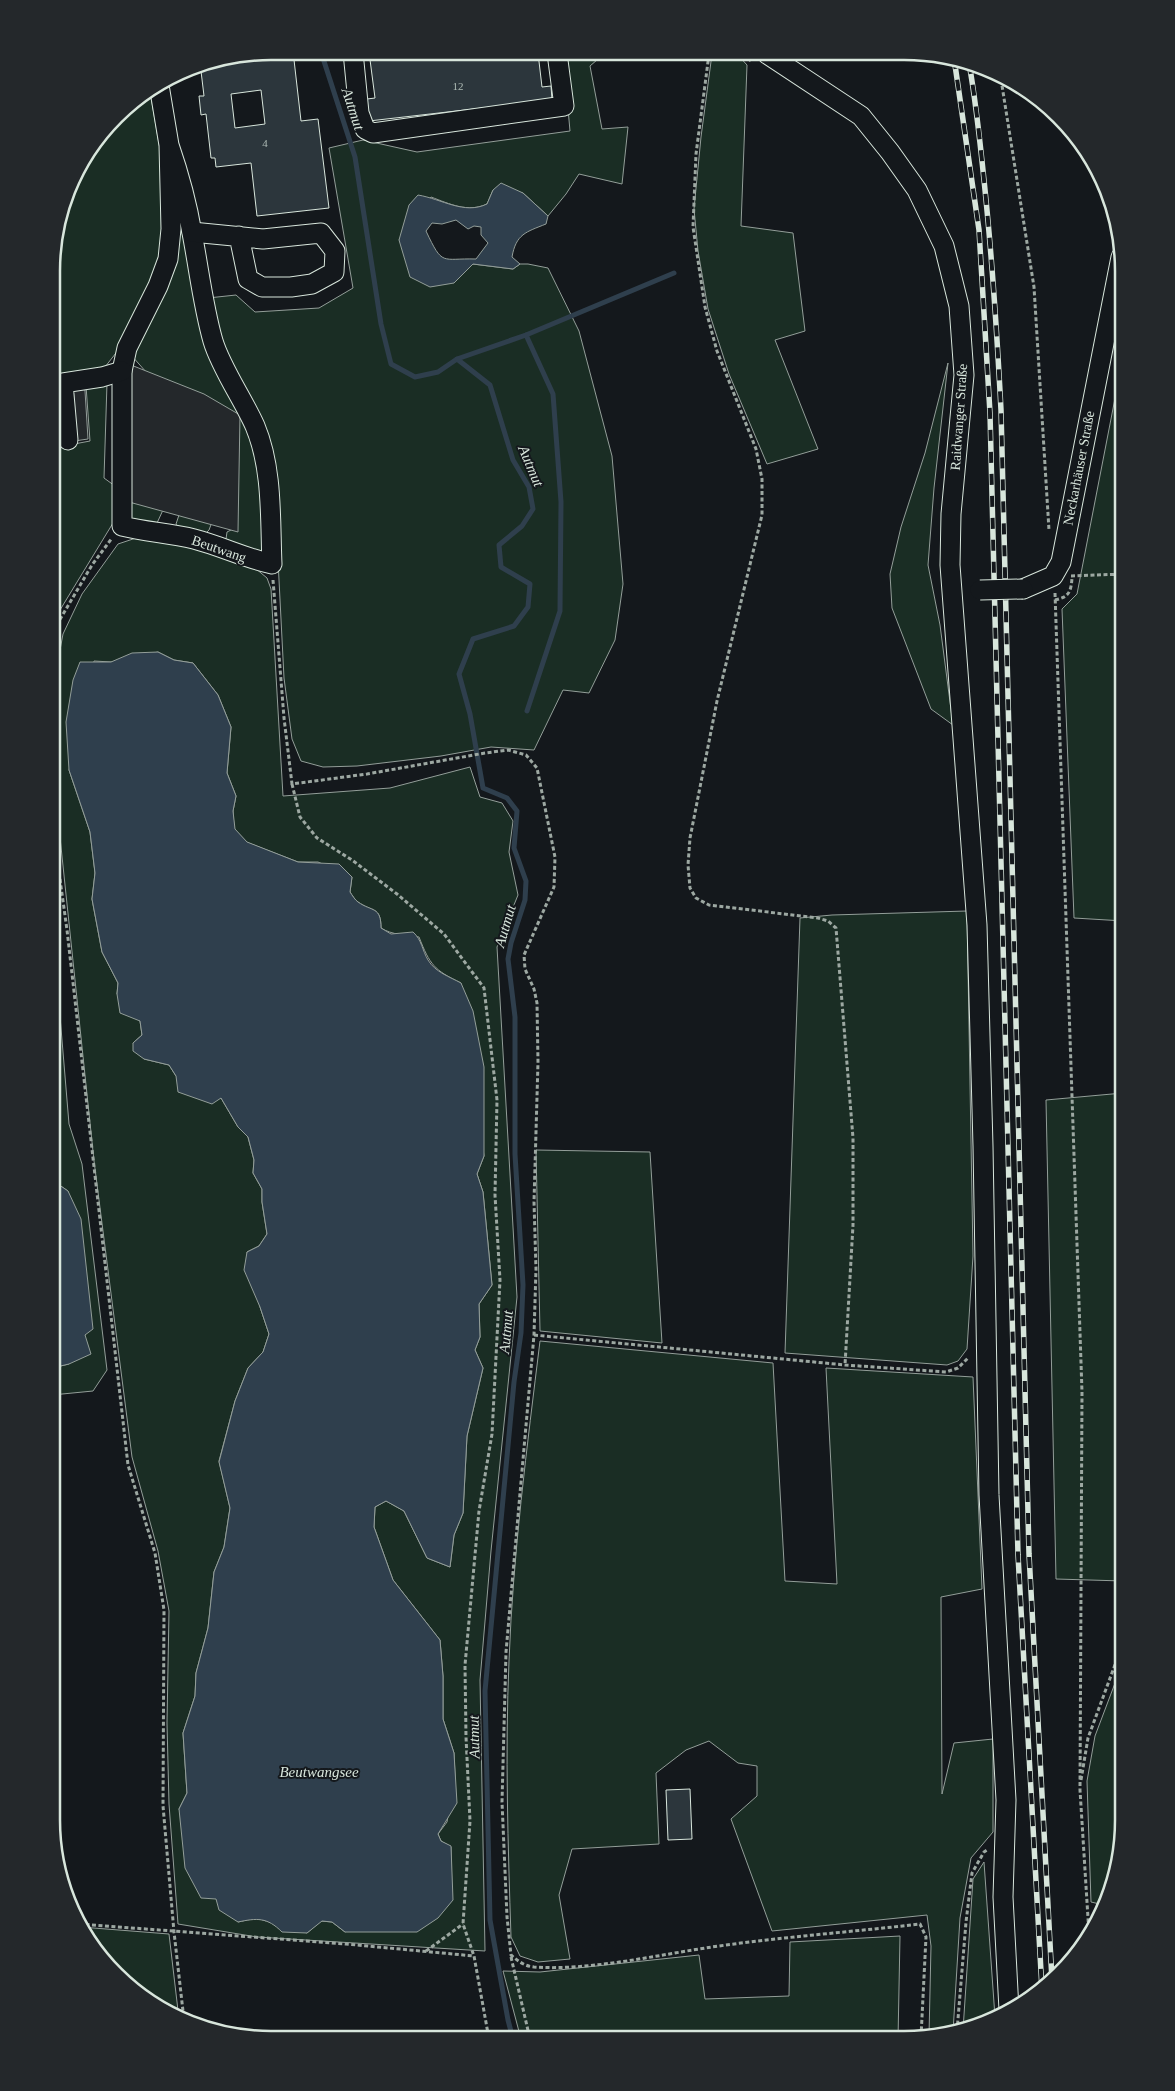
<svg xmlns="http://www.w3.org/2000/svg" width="1175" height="2091" font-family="Georgia,serif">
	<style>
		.green { fill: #1a2d24; stroke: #939e99; fill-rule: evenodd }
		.parking { fill: #24282b; stroke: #939e99 }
		.water { fill: #2f3f4d; stroke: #939e99; fill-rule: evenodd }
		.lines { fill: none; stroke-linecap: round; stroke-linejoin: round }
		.stream { stroke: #2f3f4d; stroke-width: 5 }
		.building { fill: #2c363c; stroke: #d8e6dc; fill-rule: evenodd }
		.minor-casing { stroke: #d8e6dc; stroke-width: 21 }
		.path { stroke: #9da8a2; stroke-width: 3; stroke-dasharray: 4 2.5; stroke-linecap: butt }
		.minor { stroke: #14181c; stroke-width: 19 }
		.rail-casing { stroke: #d8e6dc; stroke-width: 5.5 }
		.rail { stroke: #14181c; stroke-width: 4; stroke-dasharray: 11; stroke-linecap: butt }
		.minor-bridge-casing { stroke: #d8e6dc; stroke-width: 21; stroke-linecap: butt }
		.minor-bridge { stroke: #14181c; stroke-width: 19 }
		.labels { text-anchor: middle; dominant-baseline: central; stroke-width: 4; stroke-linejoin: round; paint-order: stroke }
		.number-label { font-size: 11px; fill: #adbab4 }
		.street-label { font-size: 14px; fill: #d8e6dc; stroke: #14181c }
		.water-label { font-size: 15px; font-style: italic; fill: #d8e6dc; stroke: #14181c }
		.rim { fill: none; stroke: #d8e6dc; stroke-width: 2.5 }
	</style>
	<rect width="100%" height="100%" fill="#14181c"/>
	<g class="green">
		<path d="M563,53H605L590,66L602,129L628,127L622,184L579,174L566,194L548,216L523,193L493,190L487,204C468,213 450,204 431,197L399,240L454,283L473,264L513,269L520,264H528L548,268L579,331L612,456L623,584L615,640L589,693L563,690L534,750L491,747L441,756L357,766L323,767L301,761L292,739L284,678L273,462L219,343L208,298L236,295L255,312L319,308L353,288L329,148L363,140L417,152L570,131Z"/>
		<polygon points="712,54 737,54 747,65 741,226 793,233 805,331 775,340 818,449 767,464 729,374 708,309 698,251 694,209 701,137"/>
		<polygon points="150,91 165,179 166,240 155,280 123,344 105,367 69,376 53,372 53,243 74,174 126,106"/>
		<polygon points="176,180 196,288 257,437 267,548 259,554 234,548 226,539 227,532 237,527 212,522 209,530 205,534 180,530 176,524 179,515 163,510 157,523 137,524 128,516 147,373 131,355 155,306"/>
		<polygon points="1124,352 1124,921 1074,918 1062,609 1077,594"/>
		<polygon points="948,363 934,488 928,565 940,625 953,725 931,709 892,608 890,574 901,527 925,453"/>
		<polygon points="107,383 104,478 115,486 113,523 60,610 53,595 53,448 90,441 86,386"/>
		<path d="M139,537L169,539L255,568L267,578L271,589L283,796L390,788L470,767L480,797L502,803L513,821L509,852L518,895L497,947L517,1297L491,1551L480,1680L485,1951L257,1937L178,1924L169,1804L167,1723L169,1611L158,1551L132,1457L94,1161L52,761L60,650L63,634L82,594L118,544ZM158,652L174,660L193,663L218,695L231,727L227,773L236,796L233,811L234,829L246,842L298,862H318L352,877L350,892C352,895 355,900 358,902C372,912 381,906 381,928C392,935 406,935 419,937C430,965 434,970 461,983L484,1156L477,1174L483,1192L492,1285L479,1304L480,1337L475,1350L483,1368L467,1436L463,1513L454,1535L450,1567L427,1558L404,1511L386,1501L375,1507L374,1527L393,1580L440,1640L443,1676V1719L454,1753L455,1776L447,1822L438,1834L441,1841L451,1847V1872L345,1932L332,1922L321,1921L307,1933L256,1918L238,1922L217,1899L179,1809L187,1793L183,1733L195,1696L196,1673L208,1628L214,1572L224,1547L230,1508L219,1461L235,1401L248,1368L263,1352L269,1334L260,1307L247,1252L259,1246L267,1234L262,1202V1189L253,1173L254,1160L248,1137L238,1127L221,1098L176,1076L169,1065L144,1059L133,1043L142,1035L140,1021L117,994L118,983L102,952L92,899L95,873L90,832L69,770L94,661L111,662Z"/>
		<polygon points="967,911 973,1256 967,1349 958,1361 947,1365 785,1353 800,918 832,915"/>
		<polygon points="52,920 69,1124 82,1164 107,1370 93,1391 52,1395 52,1368 69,1364 85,1335 68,1191 52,1180"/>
		<polygon points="1123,1093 1123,1581 1056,1579 1046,1100"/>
		<polygon points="536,1150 650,1152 662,1343 540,1331"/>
		<path d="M540,1341L773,1363L785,1581L837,1584L826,1368L973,1377L982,1589L941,1597L942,1794L954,1743L993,1739V1832L971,1858L960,1918L953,2032L929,2036L931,1946L927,1915L772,1931L731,1819L757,1796V1766L738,1763L709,1741L686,1750L656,1773L659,1844L572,1849L559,1895L570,1959L538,1962L520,1956L511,1937C508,1845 505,1753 509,1661C513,1554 527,1447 540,1341Z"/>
		<polygon points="1123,1662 1123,1835 1112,1891 1104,1905 1091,1902 1087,1781 1095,1736"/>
		<polygon points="984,1862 995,2017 975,2028 963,2030 973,1879"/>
		<polygon points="81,1927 169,1934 179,2019 126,1985 88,1942"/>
		<polygon points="900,1936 898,2040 521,2039 503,1971 540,1972 699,1955 705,1999 789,1996 790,1942"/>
	</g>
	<g class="parking">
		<polygon points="131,365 204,394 240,415 238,532 129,502"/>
		<polygon points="84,375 88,439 54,444 53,377"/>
	</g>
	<g class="water">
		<path d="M501,183L523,193L548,216L546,224C526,232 516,234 512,257L520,264L513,269L473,264L454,283L430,287L410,277L399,240L409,205L418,195C442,199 464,215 487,204L493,190ZM456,220L468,229L474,226L481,227V235L488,243L476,259C441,258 443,267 426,231L432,223L442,224Z"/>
		<path d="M158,652L174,660L193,663L218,695L231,727L227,773L236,796L233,811L235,829L247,842L298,862L339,864L352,877L350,892C352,895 355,900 358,902C372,912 381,906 381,928L391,934L413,932C422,940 422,950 428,960C435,972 450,977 461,983L473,1011L484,1067V1156L477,1174L483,1192L492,1285L479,1304L480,1337L475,1350L483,1368L467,1436L463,1513L454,1535L450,1567L427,1558L404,1511L386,1501L375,1507L374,1527L393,1580L440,1640L443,1676V1719L454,1753L457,1803L438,1834L441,1841L451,1846L453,1900L438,1918L417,1932H345L332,1922L322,1921L307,1933L282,1932C267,1917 257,1918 238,1922L219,1910L216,1899L201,1898L185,1868L179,1809L187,1793L183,1733L195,1696L196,1673L208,1628L214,1572L224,1547L230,1508L219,1462L235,1401L248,1368L263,1352L269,1334L260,1307L244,1270L247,1252L259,1246L267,1234L262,1202V1189L253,1173L254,1160L248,1137L238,1127L221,1098L212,1104L178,1092L176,1076L169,1065L144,1059L133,1051V1043L142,1035L140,1021L120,1013L117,994L118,983L102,952L92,899L95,873L90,832L69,770L66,722L73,680L80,662H111L132,653Z"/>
		<polygon points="52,1180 68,1191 81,1219 93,1329 85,1335 91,1354 69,1364 52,1368"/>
	</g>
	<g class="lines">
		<g class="stream">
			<polyline points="321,52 355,157 381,324 391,364 415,377 438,372 457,359 490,385 513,460 529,487 533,509 522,526 499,545 501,567 530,584 528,607 514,626 473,639 459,674 470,714 483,788 507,798 517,811 514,848 526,881 525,900 511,943 508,959 515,1017 515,1154 523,1285 521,1333 514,1382 485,1691 490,1920 508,2020 513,2039"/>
			<polyline points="526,335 553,394 561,502 560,611 527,711"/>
			<polyline points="457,359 526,335 674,273"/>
		</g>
	</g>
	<g class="building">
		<path d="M285,51H293L301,121L318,119L329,208L257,216L251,163L216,167L215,158H211L206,114L201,115L199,96H204L201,71L206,70L205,64L249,56ZM261,90L265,124L235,128L231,94Z"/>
		<polygon points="369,52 538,53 542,87 551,86 552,100 369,121 367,99 375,98"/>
		<polygon points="690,1789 692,1839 668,1840 666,1790"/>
	</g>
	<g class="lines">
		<g class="minor-casing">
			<g id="minor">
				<polyline points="353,52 359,113 365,129 373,133 564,106 557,53"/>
				<polyline points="767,54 861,116 890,152 917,190 944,246 959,306 964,375 951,514 950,565 977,925 983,1146 989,1495 1006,1800 1003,1897 1009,2010"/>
				<path d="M159,85L169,145L171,229L168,259L158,286L127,348L122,371V526C146,532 170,533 194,539C221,546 245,558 272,564C270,519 273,469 255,426C243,399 221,368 213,341C203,306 199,269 192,233C187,203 179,174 169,145"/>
				<polyline points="192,232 263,239 321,233 335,251 334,272 312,284 291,287 262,287 248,279 239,236"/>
				<polyline points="68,440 63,383 102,377 122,371"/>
				<polyline points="1023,589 1053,576 1061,562 1121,257"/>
			</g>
		</g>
		<g class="path">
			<polyline points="709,54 696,154 693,227 705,307 717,351 756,449 762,479 762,515 717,701 690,838 688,865 690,888 696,898 709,905 818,918 828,921 836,928 853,1138 853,1225 845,1365"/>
			<polyline points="743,54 751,61"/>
			<polyline points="1000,73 1034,287 1049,530"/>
			<polyline points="1071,576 1124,574"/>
			<path d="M273,580L284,718L292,784L367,774L485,753L508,750L526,755L537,768L555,857L554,887L524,955L525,969L534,989L537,1003L538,1062L534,1202L536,1269L534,1335L506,1652L502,1802L507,1917L511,1955C518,1961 524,1966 534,1967C589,1971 657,1955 712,1947C781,1937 851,1932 920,1924L926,1937L921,2037"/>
			<polyline points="1055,593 1082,1392 1080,1790 1089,1934"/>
			<path d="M1055,600C1069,597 1071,592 1072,578"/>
			<polyline points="53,605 59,620"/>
			<polyline points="53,671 59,621 92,565 112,538"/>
			<polyline points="292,784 300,817 317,838 352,860 397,894 444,934 484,988 497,1100 495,1195 500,1280 492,1434 479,1511 465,1665 466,1737 470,1821 463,1924 474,1956 489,2039"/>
			<polyline points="52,821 67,930 128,1465 155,1553 164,1610 163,1806 174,1932 184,2020"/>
			<polyline points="534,1335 845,1365 946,1372 958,1368 969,1357"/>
			<polyline points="1081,1780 1088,1738 1123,1643"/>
			<polyline points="79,1924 346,1944 474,1956"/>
			<polyline points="426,1951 463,1924"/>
			<polyline points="511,1957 530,2039"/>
			<polyline points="957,2031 966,1922 972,1873 984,1852 987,1850"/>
		</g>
		<use href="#minor" class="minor"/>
		<g class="rail-casing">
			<g id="rail">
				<polyline points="954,58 979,230 990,413 1018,1555 1042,1990"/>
				<path d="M969,63C976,102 980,141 984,180C992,256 997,333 1001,410L1029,1554L1052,1980"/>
			</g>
		</g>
		<use href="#rail" class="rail"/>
		<g class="minor-bridge-casing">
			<polyline id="minor-bridge" points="980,590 1023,589"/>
		</g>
		<use href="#minor-bridge" class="minor-bridge"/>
	</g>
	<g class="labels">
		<g class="number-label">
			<text x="458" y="86">12</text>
			<text x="265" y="143">4</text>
		</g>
		<g class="street-label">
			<text transform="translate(959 417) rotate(-86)">Raidwanger Straße</text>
			<text transform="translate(1079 468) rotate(-79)">Neckarhäuser Straße</text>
			<text transform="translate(219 549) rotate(19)">Beutwang</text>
		</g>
		<g class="water-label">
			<text transform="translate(353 109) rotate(72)">Autmut</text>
			<text transform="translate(531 466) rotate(67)">Autmut</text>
			<text transform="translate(505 926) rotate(-74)">Autmut</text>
			<text transform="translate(506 1332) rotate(-85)">Autmut</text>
			<text transform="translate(474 1737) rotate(-91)">Autmut</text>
			<text x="319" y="1772">Beutwangsee</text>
		</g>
	</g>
	<path d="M0 0H1175V2091H0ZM271 60H904A211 211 0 0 1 1115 271V1820A211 211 0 0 1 904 2031H271A211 211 0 0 1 60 1820V271A211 211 0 0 1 271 60Z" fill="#24282b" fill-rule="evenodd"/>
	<path class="rim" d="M271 60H904A211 211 0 0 1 1115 271V1820A211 211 0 0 1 904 2031H271A211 211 0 0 1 60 1820V271A211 211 0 0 1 271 60Z"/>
</svg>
